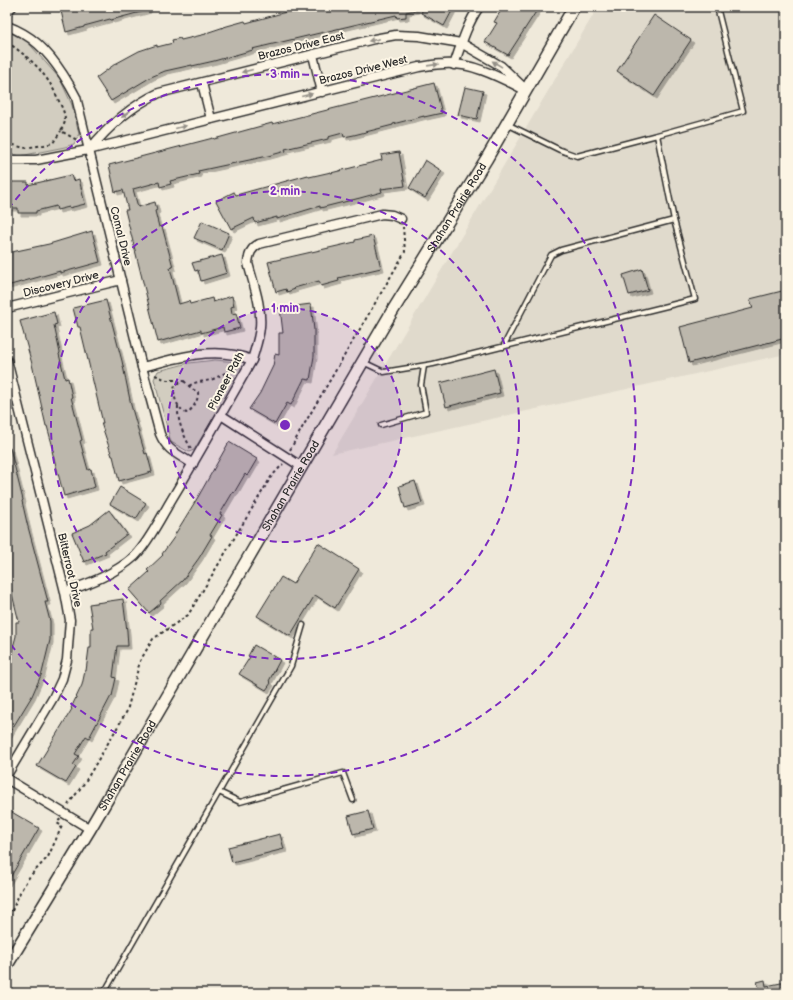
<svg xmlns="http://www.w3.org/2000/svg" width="793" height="1000" font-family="'Balsamiq Sans',sans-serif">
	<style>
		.built { fill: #e0dacc }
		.green { fill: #d2cdc0; stroke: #7e7c76 }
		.building { fill: #bcb7ac; stroke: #2b2b2b; filter: url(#shadow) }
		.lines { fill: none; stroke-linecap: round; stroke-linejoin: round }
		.lane-casing { stroke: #2b2b2b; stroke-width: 7 }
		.street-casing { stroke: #2b2b2b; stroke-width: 11 }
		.secondary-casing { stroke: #2b2b2b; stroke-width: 14 }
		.path { stroke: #2b2b2b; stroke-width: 2; stroke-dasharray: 3 3; stroke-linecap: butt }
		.lane { stroke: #fcf5e5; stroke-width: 4 }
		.street { stroke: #fcf5e5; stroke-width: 8 }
		.secondary { stroke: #fcf5e5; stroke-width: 11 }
		.oneway { fill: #949088 }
		.ring { fill: none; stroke: #7b2cbf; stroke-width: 2; stroke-dasharray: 7 5 }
		.labels { text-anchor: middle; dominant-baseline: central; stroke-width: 4; stroke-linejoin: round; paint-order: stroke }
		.street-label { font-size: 11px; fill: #2b2b2b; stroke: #fcf5e5 }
		.centre { fill: #7b2cbf; stroke: #fcf5e5; stroke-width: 2 }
		.ring-label { font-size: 12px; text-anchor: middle; font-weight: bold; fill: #7b2cbf; stroke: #fcf5e5; stroke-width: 4; stroke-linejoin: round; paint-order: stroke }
	</style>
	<defs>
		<filter id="shadow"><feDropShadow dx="3" dy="3" stdDeviation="0" flood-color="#0004"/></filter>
	</defs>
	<rect width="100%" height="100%" fill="#efe9da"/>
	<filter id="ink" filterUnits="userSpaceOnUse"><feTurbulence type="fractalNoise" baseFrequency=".025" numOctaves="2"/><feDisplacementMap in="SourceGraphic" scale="8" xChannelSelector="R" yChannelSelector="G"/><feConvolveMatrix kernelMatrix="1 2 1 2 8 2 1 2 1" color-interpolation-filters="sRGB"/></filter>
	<g filter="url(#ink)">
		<polygon class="built" points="598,7 786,7 786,354 332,454"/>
		<g class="green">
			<polygon points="7,30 26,40 60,79 72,105 79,134 74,144 65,147 20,156 7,152"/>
			<polygon points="215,360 236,362 242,370 194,450 189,452 171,442 154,379 158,371 189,363"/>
		</g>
		<g class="building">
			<polygon points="60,7 148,7 148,10 111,20 110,19 84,26 84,27 66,32"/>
			<polygon points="304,7 416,7 416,10 406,12 406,17 397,18 396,15 252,49 253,50 214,61 192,66 192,65 165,71 151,77 111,101 96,78 115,64 139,51 157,45 157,47 173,43 172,40 180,38 181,40 206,34 206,33 227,26 245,21 246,23"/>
			<polygon points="424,7 454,7 444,26 421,13"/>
			<polygon points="503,7 539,7 508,55 485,42 497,23 494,22"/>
			<polygon points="654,15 691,40 654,96 617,71"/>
			<polygon points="434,83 442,113 424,117 424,116 393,124 393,125 354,135 344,137 343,133 328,137 328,139 285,149 286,151 268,156 198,171 199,174 170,181 171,184 160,187 159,182 133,189 138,207 155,202 157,210 155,211 159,227 162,226 173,267 170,268 179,304 189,301 190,304 212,298 213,302 232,296 234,306 231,307 232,314 236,313 240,328 224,332 223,327 201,333 201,330 158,342 125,210 128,210 123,190 115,192 109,165 213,138 214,139 272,123 272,124"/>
			<polygon points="465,87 483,91 477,119 458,115"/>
			<polygon points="399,152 405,186 381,189 382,192 360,198 320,208 320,206 277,219 277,217 255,223 254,218 231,229 216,201 234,192 236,195 308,175 309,177 331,172 331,173 382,160 381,155"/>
			<polygon points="425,160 442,171 425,198 409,188"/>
			<polygon points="71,175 73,181 79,179 85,204 69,208 69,207 57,210 56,206 36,211 36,213 18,213 18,208 7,208 7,182 28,182 28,185"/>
			<polygon points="202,221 229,233 222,250 194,238"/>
			<polygon points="92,231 100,262 60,273 60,271 7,286 7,253 49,244"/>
			<polygon points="373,236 381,268 338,278 339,281 321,286 319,281 294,288 295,289 287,292 286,289 276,292 268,262 355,242 355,240"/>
			<polygon points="222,255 227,273 201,281 198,270 195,271 192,263"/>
			<polygon points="642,269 648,290 629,295 623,275"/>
			<polygon points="786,290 786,338 689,363 680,327 753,308 750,299"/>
			<polygon points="106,300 122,361 131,405 145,454 147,453 152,472 119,481 113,456 112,456 101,423 103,423 80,327 78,327 73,308"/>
			<polygon points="311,304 314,330 314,356 310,380 304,379 291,405 287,403 275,424 249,409 260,393 273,366 275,354 279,355 279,333 283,333 280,308"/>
			<polygon points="54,312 57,324 54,325 60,353 59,354 65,379 68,378 72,397 71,397 82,440 80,441 88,470 91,469 95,487 64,496 52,451 54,451 47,426 46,426 32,364 20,321"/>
			<polygon points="494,369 500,393 446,407 440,383"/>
			<polygon points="229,442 257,459 247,476 245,474 234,493 233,492 220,514 222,515 210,535 212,536 199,558 183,580 160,601 161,603 149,613 129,590 149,572 147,570 163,555 162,554 175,536 174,536 198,497"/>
			<polygon points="7,448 10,448 23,500 22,501 27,523 48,602 45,602 50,621 50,640 42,673 32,696 7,737 7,670 16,636 16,622 19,622 7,574"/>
			<polygon points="415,481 422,503 405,508 399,486"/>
			<polygon points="120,487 146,503 136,519 110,504"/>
			<polygon points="109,510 127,534 105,551 106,553 84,562 72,533 90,525"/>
			<polygon points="318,543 359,569 335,608 315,595 290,636 257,616 281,577 293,584"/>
			<polygon points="123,599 127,631 128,646 117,646 113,677 116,678 112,696 111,696 89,738 86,736 75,754 79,756 73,765 76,767 66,783 37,766 72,709 71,708 82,685 85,671 86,671 89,648 91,648 91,628 93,628 89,604"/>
			<polygon points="254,645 280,660 269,681 271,683 266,690 239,674 250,657 248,656"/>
			<polygon points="10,811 39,828 7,883 7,815"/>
			<polygon points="368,811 373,829 353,834 348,816"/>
			<polygon points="280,834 284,849 232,862 228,847"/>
			<polygon points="765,980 766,986 786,982 786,993 750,993 750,990 759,988 757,982"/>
		</g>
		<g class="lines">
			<g class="lane-casing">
				<g id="lane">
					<polyline points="507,124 560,150 577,156 657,135 674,220"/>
					<polyline points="657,135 743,111 717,7"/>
					<polyline points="363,362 384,372 433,364 695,299 674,220 561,250 551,255 503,347"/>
					<polyline points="381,425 426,412 421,385 424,366"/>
					<polyline points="219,792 240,802 343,773 353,800"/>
					<polyline points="104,993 291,666 303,625"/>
				</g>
			</g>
			<g class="street-casing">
				<g id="street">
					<polyline points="7,12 12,7"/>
					<path d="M7,26C13,28 19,31 24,34C47,47 64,74 76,97L142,367L160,434C167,451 178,454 193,464"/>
					<polyline points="313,55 322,92"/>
					<path d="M454,65C461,45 467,24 479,7"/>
					<polyline points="202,83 211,119"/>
					<path d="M89,150C108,127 131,106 159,93L374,39L396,35L419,36L461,43L501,66L521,85"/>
					<path d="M7,160H36L88,150L419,67C427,66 436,64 444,64C472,62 501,78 525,90"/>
					<polyline points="7,308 121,280"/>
					<polyline points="7,360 65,592 70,620 67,660 62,679 53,698 7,775"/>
					<path d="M142,367C180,358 214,345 252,360"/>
					<polyline points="221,415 302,467"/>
					<path d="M65,592C90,583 115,574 135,556C149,542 162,515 173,497C200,452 226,406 252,360C255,349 259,339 260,327C262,306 253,283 248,263C249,254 251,248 259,244L382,214L392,215L401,219"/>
					<polyline points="7,779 90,829"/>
				</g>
			</g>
			<g class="secondary-casing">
				<g id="secondary">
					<path id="s1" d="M7,965L90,829L390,315L487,158L574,7"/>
				</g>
			</g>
			<g class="path">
				<path d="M7,42C30,58 47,73 58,99C61,106 65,112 65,120C65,124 62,128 61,131L77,140"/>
				<polyline points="7,143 24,148 44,145 53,143 61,131"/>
				<polyline points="155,375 167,380 176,380 180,382"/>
				<path d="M184,381L192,389L198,392C199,399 193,410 186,413C177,408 172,395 175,385Z"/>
				<path d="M189,386C197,380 203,383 213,379C222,375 229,370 239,367"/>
				<path d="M178,406C177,422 184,435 191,449"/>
				<polyline points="290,450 302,428 405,252 403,227"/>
				<polyline points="68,805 85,782 127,711 140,661 153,639 188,615 271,477 283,464"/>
				<polyline points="7,922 21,890 30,876 48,857 62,826 57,823 60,819"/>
			</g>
			<use href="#lane" class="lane"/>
			<use href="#street" class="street"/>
			<use href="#secondary" class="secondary"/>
		</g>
		<defs><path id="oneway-solid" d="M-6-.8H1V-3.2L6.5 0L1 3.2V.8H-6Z"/></defs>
		<g class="oneway">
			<use href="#oneway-solid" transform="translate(374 40) rotate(168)"/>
			<use href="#oneway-solid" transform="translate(497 64) rotate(-148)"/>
			<use href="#oneway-solid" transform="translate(433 65) rotate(-8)"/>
			<use href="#oneway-solid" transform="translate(247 71) rotate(166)"/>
			<use href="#oneway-solid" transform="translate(307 95) rotate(-14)"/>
			<use href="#oneway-solid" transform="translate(126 114) rotate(142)"/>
			<use href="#oneway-solid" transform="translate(181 127) rotate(-14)"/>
		</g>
	</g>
	<circle cx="285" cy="425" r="117" fill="#7b2cbf" fill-opacity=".12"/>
	<g class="ring">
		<circle cx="285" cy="425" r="117"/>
		<circle cx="285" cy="425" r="234"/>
		<path d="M8 209A351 351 0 1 1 8 641"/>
	</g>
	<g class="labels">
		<g class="street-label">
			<text transform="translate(301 46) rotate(-14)">Brazos Drive East</text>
			<text transform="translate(363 70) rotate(-14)">Brazos Drive West</text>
			<text stroke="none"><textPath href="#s1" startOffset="881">Shahan Prairie Road</textPath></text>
			<text transform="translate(121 236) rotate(76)">Comal Drive</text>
			<text transform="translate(61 284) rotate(-14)">Discovery Drive</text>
			<text transform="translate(226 381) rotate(-62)">Pioneer Path</text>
			<text stroke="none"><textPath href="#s1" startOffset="557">Shahan Prairie Road</textPath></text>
			<text transform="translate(70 570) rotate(77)">Bitterroot Drive</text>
			<text stroke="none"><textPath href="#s1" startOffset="233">Shahan Prairie Road</textPath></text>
		</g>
	</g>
	<circle cx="285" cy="425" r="6" class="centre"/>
	<g class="ring-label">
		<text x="285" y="78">3 min</text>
		<text x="285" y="195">2 min</text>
		<text x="285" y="312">1 min</text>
	</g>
	<rect width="793" height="1000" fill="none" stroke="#fcf5e5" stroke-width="24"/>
	<rect x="12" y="12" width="769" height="976" fill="none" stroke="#2b2b2b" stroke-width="1.5" filter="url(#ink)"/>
</svg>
